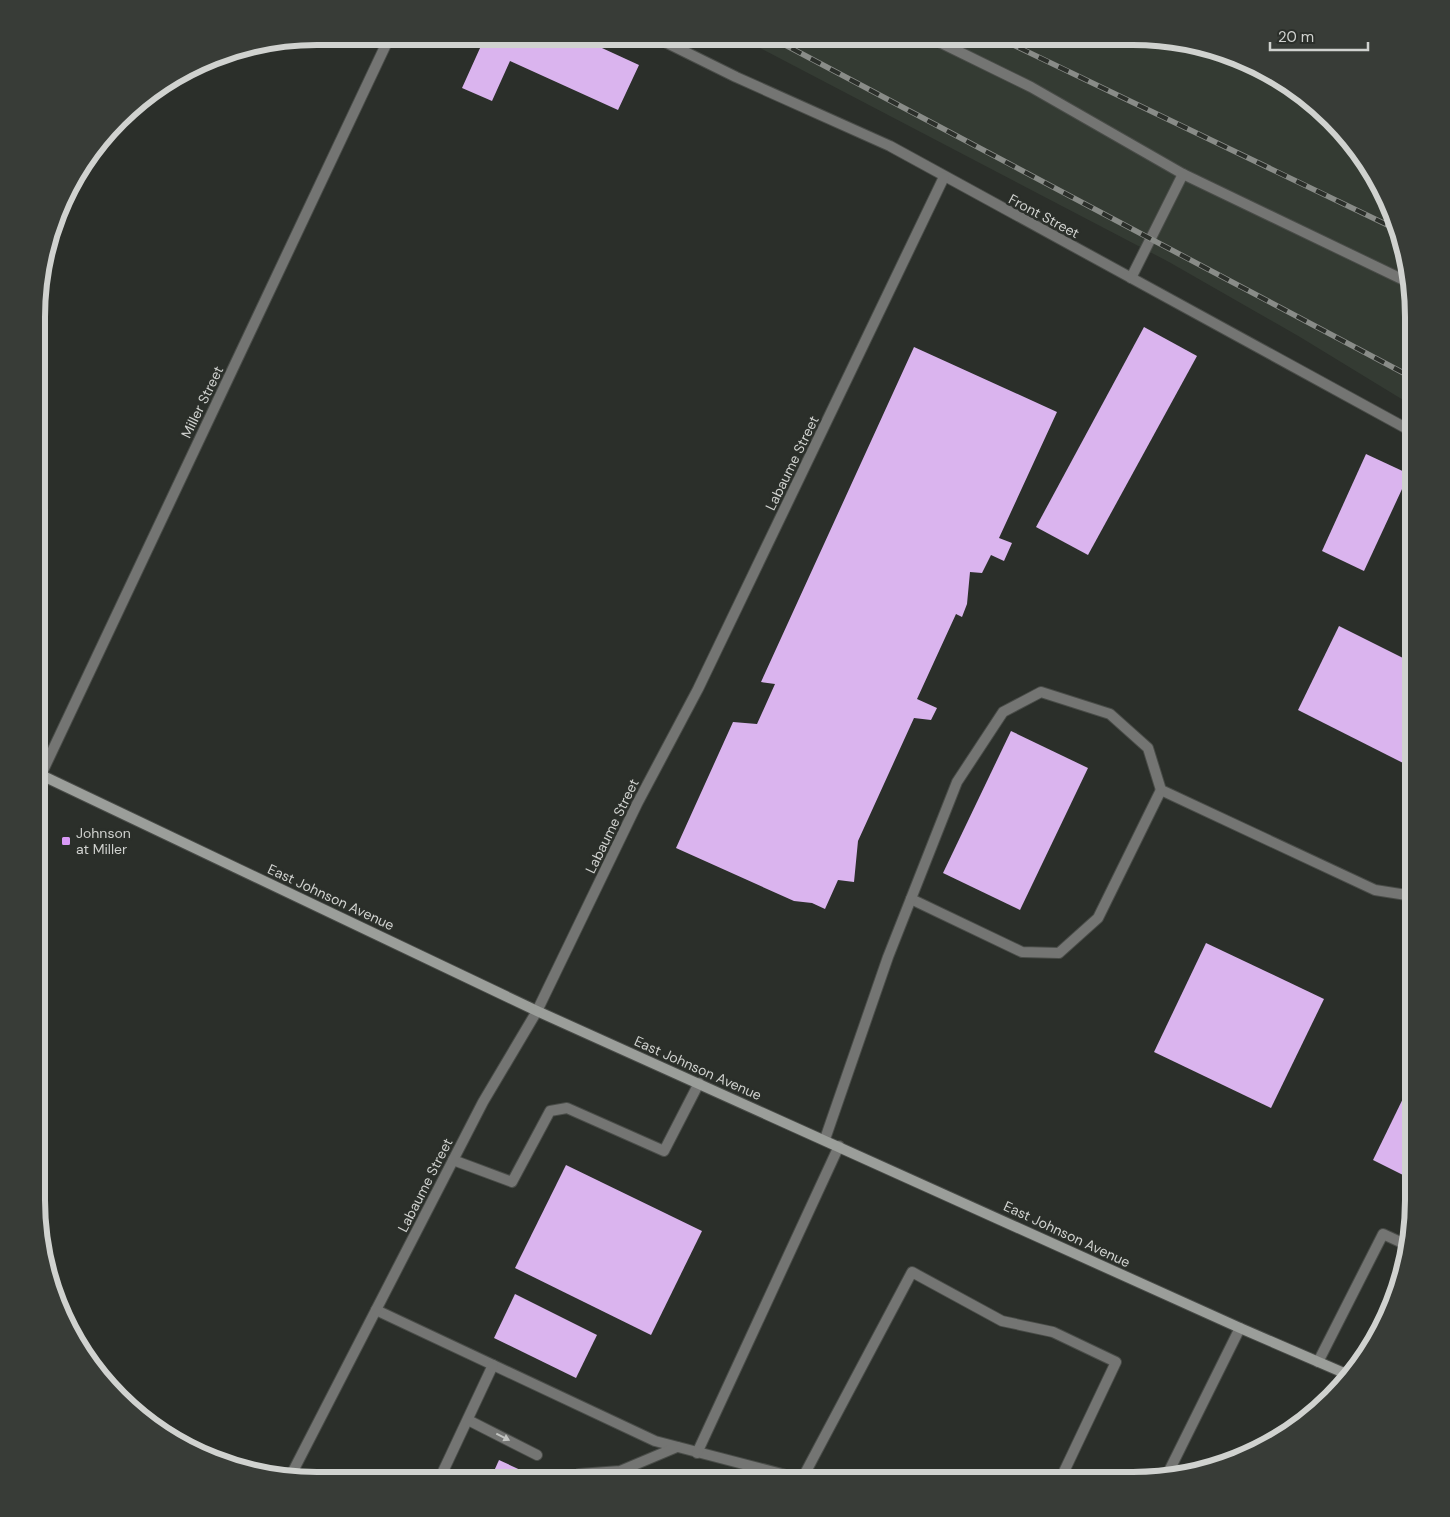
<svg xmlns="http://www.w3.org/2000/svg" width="1450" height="1517" font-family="'DM Sans',sans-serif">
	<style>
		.built { fill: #343b33 }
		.building { fill: #dab4ee }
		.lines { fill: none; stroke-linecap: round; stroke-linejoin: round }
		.service-casing { stroke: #494c48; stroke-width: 12 }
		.minor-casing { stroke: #494c48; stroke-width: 12 }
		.secondary-casing { stroke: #494c48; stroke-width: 12 }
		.service { stroke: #747573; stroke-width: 10 }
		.minor { stroke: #747573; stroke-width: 10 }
		.secondary { stroke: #9b9e9a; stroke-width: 10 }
		.rail-casing { stroke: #898c88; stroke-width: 5.5 }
		.rail { stroke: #2b2f2a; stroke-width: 4; stroke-dasharray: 11; stroke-linecap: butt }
		.oneway { fill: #c2c4c1 }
		.poi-dot { fill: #d99af7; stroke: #2b2f2a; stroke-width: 2 }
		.labels { text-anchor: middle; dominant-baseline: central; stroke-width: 5; stroke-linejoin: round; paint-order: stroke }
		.street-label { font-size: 14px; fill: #d0d2cf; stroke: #2b2f2a }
		.poi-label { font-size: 14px; fill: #d0d2cf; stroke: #2b2f2a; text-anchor: start }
		.rim { fill: none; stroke: #d0d2cf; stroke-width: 6 }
	</style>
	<rect width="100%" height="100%" fill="#2b2f2a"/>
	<polygon class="built" points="739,37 1169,39 1274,74 1331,118 1366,161 1399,227 1413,299 1413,406 1300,337 1169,262"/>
	<g class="building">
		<polygon points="485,37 578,37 639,65 618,110 510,61 492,101 462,88"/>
		<polygon points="1144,327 1197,356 1088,555 1036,527"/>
		<polygon points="914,347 1057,412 999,538 1012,543 1004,561 991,555 982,573 970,572 967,604 962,617 956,614 917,699 937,708 931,720 914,718 858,841 854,882 838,880 825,909 812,903 794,901 676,848 733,722 757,724 775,684 761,682"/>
		<polygon points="1366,454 1409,474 1364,571 1322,551"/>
		<polygon points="1339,626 1413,663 1413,768 1298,710"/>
		<polygon points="1011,731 1088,768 1020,910 943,873"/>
		<polygon points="1206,943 1324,999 1271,1108 1154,1052"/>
		<polygon points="1413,1078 1413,1180 1373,1160"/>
		<polygon points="566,1165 702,1231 651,1335 515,1268"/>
		<polygon points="515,1294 597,1335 576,1378 494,1338"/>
		<polygon points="499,1460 542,1480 490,1480"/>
	</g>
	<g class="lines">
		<g class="service-casing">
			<g id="service">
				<polyline points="931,38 1031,87 1183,174 1131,278"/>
				<polyline points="1183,174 1410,283"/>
				<polyline points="911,899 1022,952 1059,953 1098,918 1161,790"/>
				<polyline points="825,1139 888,957 957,782 1003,712 1041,692 1110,714 1148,748 1161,790 1375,890 1413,896"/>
				<polyline points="453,1160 512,1182 550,1111 567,1108 664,1151 699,1083"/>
				<polyline points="376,1310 655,1441 805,1480"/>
				<polyline points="1318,1362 1383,1234 1409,1246"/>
				<polyline points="468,1420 537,1455"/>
				<polyline points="697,1453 839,1146"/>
				<polyline points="579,1474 620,1471 677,1447"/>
				<polyline points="1166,1477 1240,1328"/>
				<polyline points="802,1479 912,1272 1002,1321 1053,1332 1116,1362 1060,1480"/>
				<polyline points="439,1480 493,1365"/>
			</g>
		</g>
		<g class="minor-casing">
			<g id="minor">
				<polyline points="655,37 736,77 890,146 1413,432"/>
				<polyline points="39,779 390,36"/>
				<polyline points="289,1479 483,1102 537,1011 637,804 698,689 944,177"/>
			</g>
		</g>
		<g class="secondary-casing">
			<polyline id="secondary" points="39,774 537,1011 1240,1328 1351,1376"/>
		</g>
		<use href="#service" class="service"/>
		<use href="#minor" class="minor"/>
		<use href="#secondary" class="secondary"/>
		<g class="rail-casing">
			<g id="rail">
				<polyline points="772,38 1413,378"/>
				<polyline points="999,38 1400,231"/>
			</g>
		</g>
		<use href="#rail" class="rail"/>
	</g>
	<defs><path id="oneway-solid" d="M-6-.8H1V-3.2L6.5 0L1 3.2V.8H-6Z" transform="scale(1.25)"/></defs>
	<use class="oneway" href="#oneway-solid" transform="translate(503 1437) rotate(27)"/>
	<rect class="poi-dot" x="61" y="836" width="10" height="10" rx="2.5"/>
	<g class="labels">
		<g class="street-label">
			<text transform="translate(1044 216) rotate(28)">Front Street</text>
			<text transform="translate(202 402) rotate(-64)">Miller Street</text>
			<text transform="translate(792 463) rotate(-64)">Labaume Street</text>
			<text transform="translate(612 826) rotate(-64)">Labaume Street</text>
			<text transform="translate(331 897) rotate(25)">East Johnson Avenue</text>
			<text transform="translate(698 1068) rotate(24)">East Johnson Avenue</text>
			<text transform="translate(425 1185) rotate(-63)">Labaume Street</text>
			<text transform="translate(1067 1234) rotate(25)">East Johnson Avenue</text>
		</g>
		<g class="poi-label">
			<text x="76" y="833">Johnson<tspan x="76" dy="16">at Miller</tspan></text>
		</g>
	</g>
	<path d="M0 0H1450V1517H0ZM317 45H1133A272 272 0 0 1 1405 317V1200A272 272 0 0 1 1133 1472H317A272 272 0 0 1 45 1200V317A272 272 0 0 1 317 45Z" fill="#383c37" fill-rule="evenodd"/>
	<path class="rim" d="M317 45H1133A272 272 0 0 1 1405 317V1200A272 272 0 0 1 1133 1472H317A272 272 0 0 1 45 1200V317A272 272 0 0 1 317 45Z"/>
	<path d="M1270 42v8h98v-8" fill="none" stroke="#d0d2cf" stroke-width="2.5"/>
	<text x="1278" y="42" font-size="15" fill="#d0d2cf" stroke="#2b2f2a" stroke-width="4" paint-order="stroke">20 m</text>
</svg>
